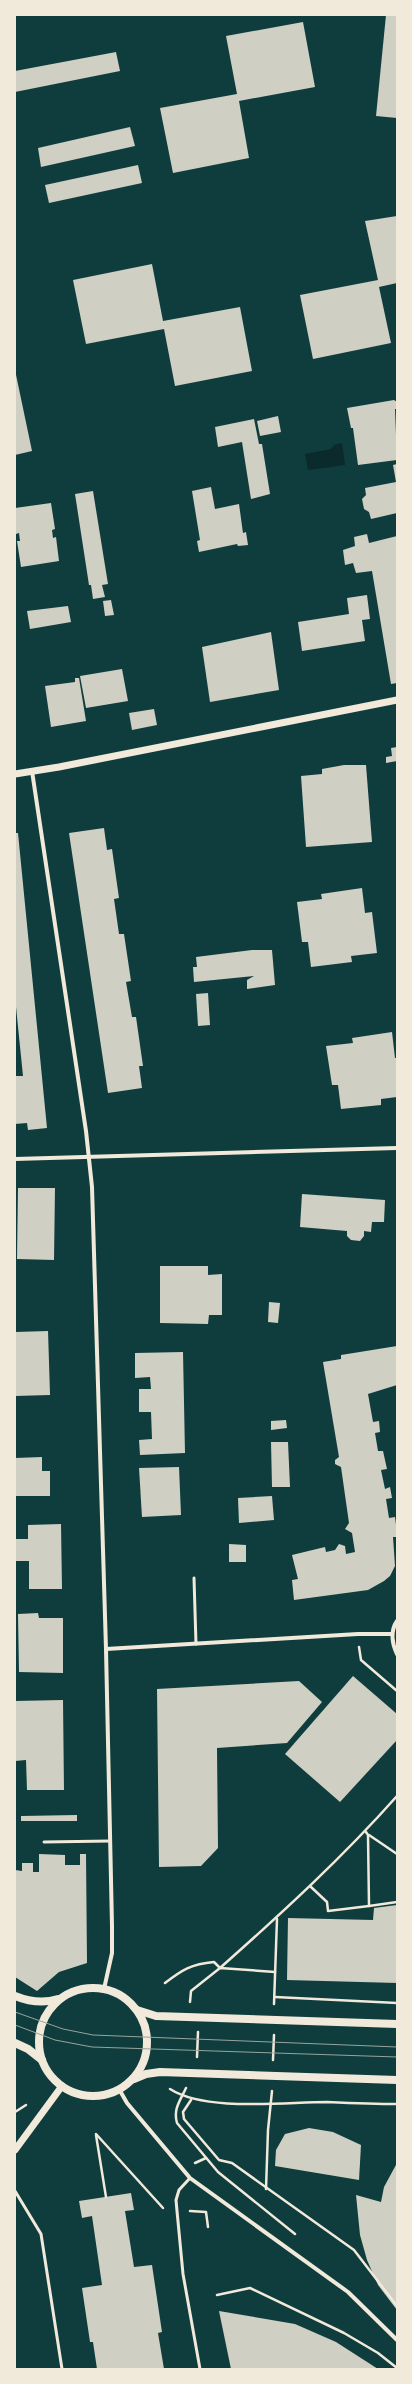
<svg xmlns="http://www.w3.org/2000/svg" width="412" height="2384" font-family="Lato,sans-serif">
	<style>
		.water { fill: #0a2a2b }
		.building { fill: #cfcfc3 }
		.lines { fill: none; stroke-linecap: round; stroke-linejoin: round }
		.path { stroke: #f1e9da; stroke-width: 2.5 }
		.service { stroke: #f1e9da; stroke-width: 3 }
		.minor { stroke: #f1e9da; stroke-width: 4 }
		.tertiary { stroke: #f1e9da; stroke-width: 7 }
		.secondary { stroke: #f1e9da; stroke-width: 8 }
		.tram { stroke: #97a49c; stroke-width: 1 }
	</style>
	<rect width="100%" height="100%" fill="#0f3d3e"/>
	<polygon class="water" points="342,443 345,465 308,470 305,454 331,449 334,445"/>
	<g class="building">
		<polygon points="386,15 397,15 397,118 376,116"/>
		<polygon points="303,22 315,87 239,101 249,158 173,173 160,108 237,94 226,36"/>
		<polygon points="116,52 120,71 15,92 15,71"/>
		<polygon points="130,127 135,146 41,167 38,148"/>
		<polygon points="138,165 142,183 49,203 45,185"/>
		<polygon points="397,216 397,283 379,287 391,343 313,359 300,295 378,280 365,221"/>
		<polygon points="152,264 163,321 240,307 252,371 175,386 164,329 86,344 73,280"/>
		<polygon points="15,370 32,451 15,455"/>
		<polygon points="394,400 397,402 397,409 395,409 397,460 358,465 353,428 351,428 347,408"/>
		<polygon points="278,416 281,432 260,436 257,421"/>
		<polygon points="254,419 259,444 262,444 270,494 251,499 242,442 218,447 215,427"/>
		<polygon points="397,464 397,513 371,519 369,512 364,509 362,499 366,495 365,488 396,482 393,465"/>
		<polygon points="211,487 215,509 239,504 243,533 246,532 248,545 238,546 237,544 199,552 197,541 200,540 192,491"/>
		<polygon points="93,491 108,584 102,585 105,597 93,599 91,585 89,585 75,494"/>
		<polygon points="51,503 55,529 52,530 53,538 56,537 59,561 21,567 17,541 20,541 19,533 16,534 15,529 15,508"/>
		<polygon points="367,534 369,543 397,536 397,683 391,684 372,571 356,573 353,563 345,565 343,550 355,546 354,537"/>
		<polygon points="367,595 370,619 362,620 365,641 302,651 298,622 349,614 347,598"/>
		<polygon points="111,600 114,615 105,616 103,601"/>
		<polygon points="68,606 71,622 30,629 27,611"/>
		<polygon points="271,632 279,690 210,702 202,647"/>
		<polygon points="122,669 128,701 86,708 80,676"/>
		<polygon points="75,678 79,678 86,721 51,727 45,686 75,682"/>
		<polygon points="154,709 157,725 132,730 129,713"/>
		<polygon points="397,747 397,761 386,763 386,757 392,756 391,748"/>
		<polygon points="344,765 366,765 372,842 306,847 301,776 322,774 322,769"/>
		<polygon points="104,828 107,850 112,849 119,898 114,899 119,934 124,934 131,981 126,982 132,1017 136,1017 143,1066 139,1066 142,1088 108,1093 69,833"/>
		<polygon points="15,833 18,833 47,1128 28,1130 27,1123 15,1124 15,1076 23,1076 15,997"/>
		<polygon points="362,888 365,913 372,912 377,953 351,956 352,962 311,967 308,942 302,942 297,902 322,899 321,894"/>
		<polygon points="252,950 272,950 275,985 247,989 247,980 254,976 194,982 193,967 197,967 196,957"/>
		<polygon points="208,993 210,1025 198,1026 196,994"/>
		<polygon points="392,1032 395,1058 397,1058 397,1097 381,1099 381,1105 341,1109 338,1085 332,1085 326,1046 353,1043 352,1038"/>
		<polygon points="18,1188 55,1188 54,1260 17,1259"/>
		<polygon points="302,1194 385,1200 384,1222 372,1222 371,1232 364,1231 364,1236 360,1241 351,1240 347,1236 347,1231 300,1227"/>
		<polygon points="160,1266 208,1266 208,1275 222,1274 222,1315 209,1315 208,1324 160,1323"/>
		<polygon points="269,1302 280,1303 278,1323 268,1322"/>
		<polygon points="48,1331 50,1395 15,1396 15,1332"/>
		<polygon points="397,1346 397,1385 368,1394 373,1422 379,1421 380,1432 375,1433 378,1451 383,1451 387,1469 381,1470 385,1489 390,1487 392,1498 386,1499 389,1518 395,1517 397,1532 397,1537 393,1537 395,1566 390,1576 384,1581 368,1590 294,1600 292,1580 298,1579 292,1555 325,1547 326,1552 335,1550 339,1544 345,1546 346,1554 355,1552 352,1533 345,1529 349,1523 341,1467 335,1464 335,1460 339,1457 323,1362 341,1359 341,1355"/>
		<polygon points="183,1352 185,1453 140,1455 139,1440 152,1439 151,1412 139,1412 139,1389 151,1389 150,1377 135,1378 135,1353"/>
		<polygon points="286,1420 287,1428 271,1430 271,1421"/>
		<polygon points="271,1442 288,1442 290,1487 272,1487"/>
		<polygon points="42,1457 42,1471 50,1471 50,1496 15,1496 15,1458"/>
		<polygon points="179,1467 181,1515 142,1517 139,1468"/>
		<polygon points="272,1496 274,1520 239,1523 238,1498"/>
		<polygon points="61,1524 62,1589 29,1589 29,1561 15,1561 15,1539 28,1539 28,1525"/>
		<polygon points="229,1544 246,1545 246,1562 229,1562"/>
		<polygon points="38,1613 39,1618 63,1618 63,1673 19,1672 18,1614"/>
		<polygon points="353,1676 397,1714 397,1740 340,1802 285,1754"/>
		<polygon points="299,1681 322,1702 287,1743 217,1748 218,1848 201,1866 159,1867 157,1689"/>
		<polygon points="63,1700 64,1790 27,1790 26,1760 15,1761 15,1701"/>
		<polygon points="77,1815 77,1821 21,1821 21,1816"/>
		<polygon points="39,1854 65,1855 65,1865 80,1865 80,1854 86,1854 87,1963 59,1972 37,1991 15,1977 15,1870 22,1871 22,1863 33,1863 33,1872 39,1872"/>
		<polygon points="397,1905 397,1983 287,1980 288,1918 373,1920 374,1908"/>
		<polygon points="309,2128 333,2132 361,2145 359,2180 275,2166 276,2150 285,2134"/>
		<polygon points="397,2163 397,2310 378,2285 367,2260 360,2235 356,2195 381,2202 384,2187"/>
		<polygon points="131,2193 134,2210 125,2211 134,2267 152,2265 162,2332 158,2333 164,2369 97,2369 93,2342 90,2342 82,2288 102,2285 92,2216 82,2218 79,2201"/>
		<polygon points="219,2311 295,2324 336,2342 378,2369 231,2369"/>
	</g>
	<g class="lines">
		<g class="path">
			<polyline points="359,1647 361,1660 397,1691"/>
			<polyline points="366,1832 368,1835 369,1906 397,1902"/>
			<polyline points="369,1835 397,1854"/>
			<polyline points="311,1887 327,1902 328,1911 369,1906"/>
			<path d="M165,1983C182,1970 191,1964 214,1962L220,1968C282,1913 342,1858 397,1796"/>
			<polyline points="275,1997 397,2003"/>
			<polyline points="190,2002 191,1991 220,1968 275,1972"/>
			<polyline points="274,2004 277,1919"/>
			<polyline points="197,2057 198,2032"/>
			<polyline points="273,2060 274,2035"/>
			<path d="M186,2088C180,2101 173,2109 177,2123L218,2172L295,2234"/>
			<path d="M170,2089C206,2112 284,2102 327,2102C350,2103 374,2104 397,2104"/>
			<polyline points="191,2100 183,2112 184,2119 219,2160 232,2163 354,2250 397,2306"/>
			<polyline points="15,2112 26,2105"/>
			<polyline points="96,2134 163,2208"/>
			<polyline points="96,2135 106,2197"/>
			<polyline points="195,2163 206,2158"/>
			<polyline points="266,2189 268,2130 272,2091"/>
			<polyline points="190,2211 206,2212 208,2227"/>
			<polyline points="217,2295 250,2288 344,2333 378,2353 397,2368"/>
		</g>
		<g class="service">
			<polyline points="194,1578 196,1644"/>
			<polyline points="44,1842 110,1841"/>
			<polyline points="190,2178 179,2190 176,2200 177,2211 183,2274 200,2369"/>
			<polyline points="15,2191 41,2234 62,2369"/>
		</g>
		<g class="minor">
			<polyline points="32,771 86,1131 92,1187 106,1649 112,1926 112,1953 104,1989"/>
			<polyline points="15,1159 397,1148"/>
			<path d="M397,1621C390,1631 392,1644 397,1654"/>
			<polyline points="106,1649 358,1634 392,1634"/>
			<polyline points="119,2089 127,2103 190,2178 348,2292 397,2340"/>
		</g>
		<g class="tertiary">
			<polyline points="15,774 59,767 397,700"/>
			<polyline points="15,2150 62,2086"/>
		</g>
		<g class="secondary">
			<circle cx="93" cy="2042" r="54"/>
			<path d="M15,1996C30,2002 43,2004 58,1999"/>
			<polyline points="137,2010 156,2016 397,2024"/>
			<polyline points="15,2043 28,2049 42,2060"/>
			<polyline points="134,2079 146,2074 160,2072 397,2080"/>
		</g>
		<g class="tram">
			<polyline points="15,2012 63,2029 93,2035 397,2047"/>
			<polyline points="15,2025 55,2040 92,2047 397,2057"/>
		</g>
	</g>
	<rect width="412" height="2384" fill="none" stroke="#f1e9da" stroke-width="32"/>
</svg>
